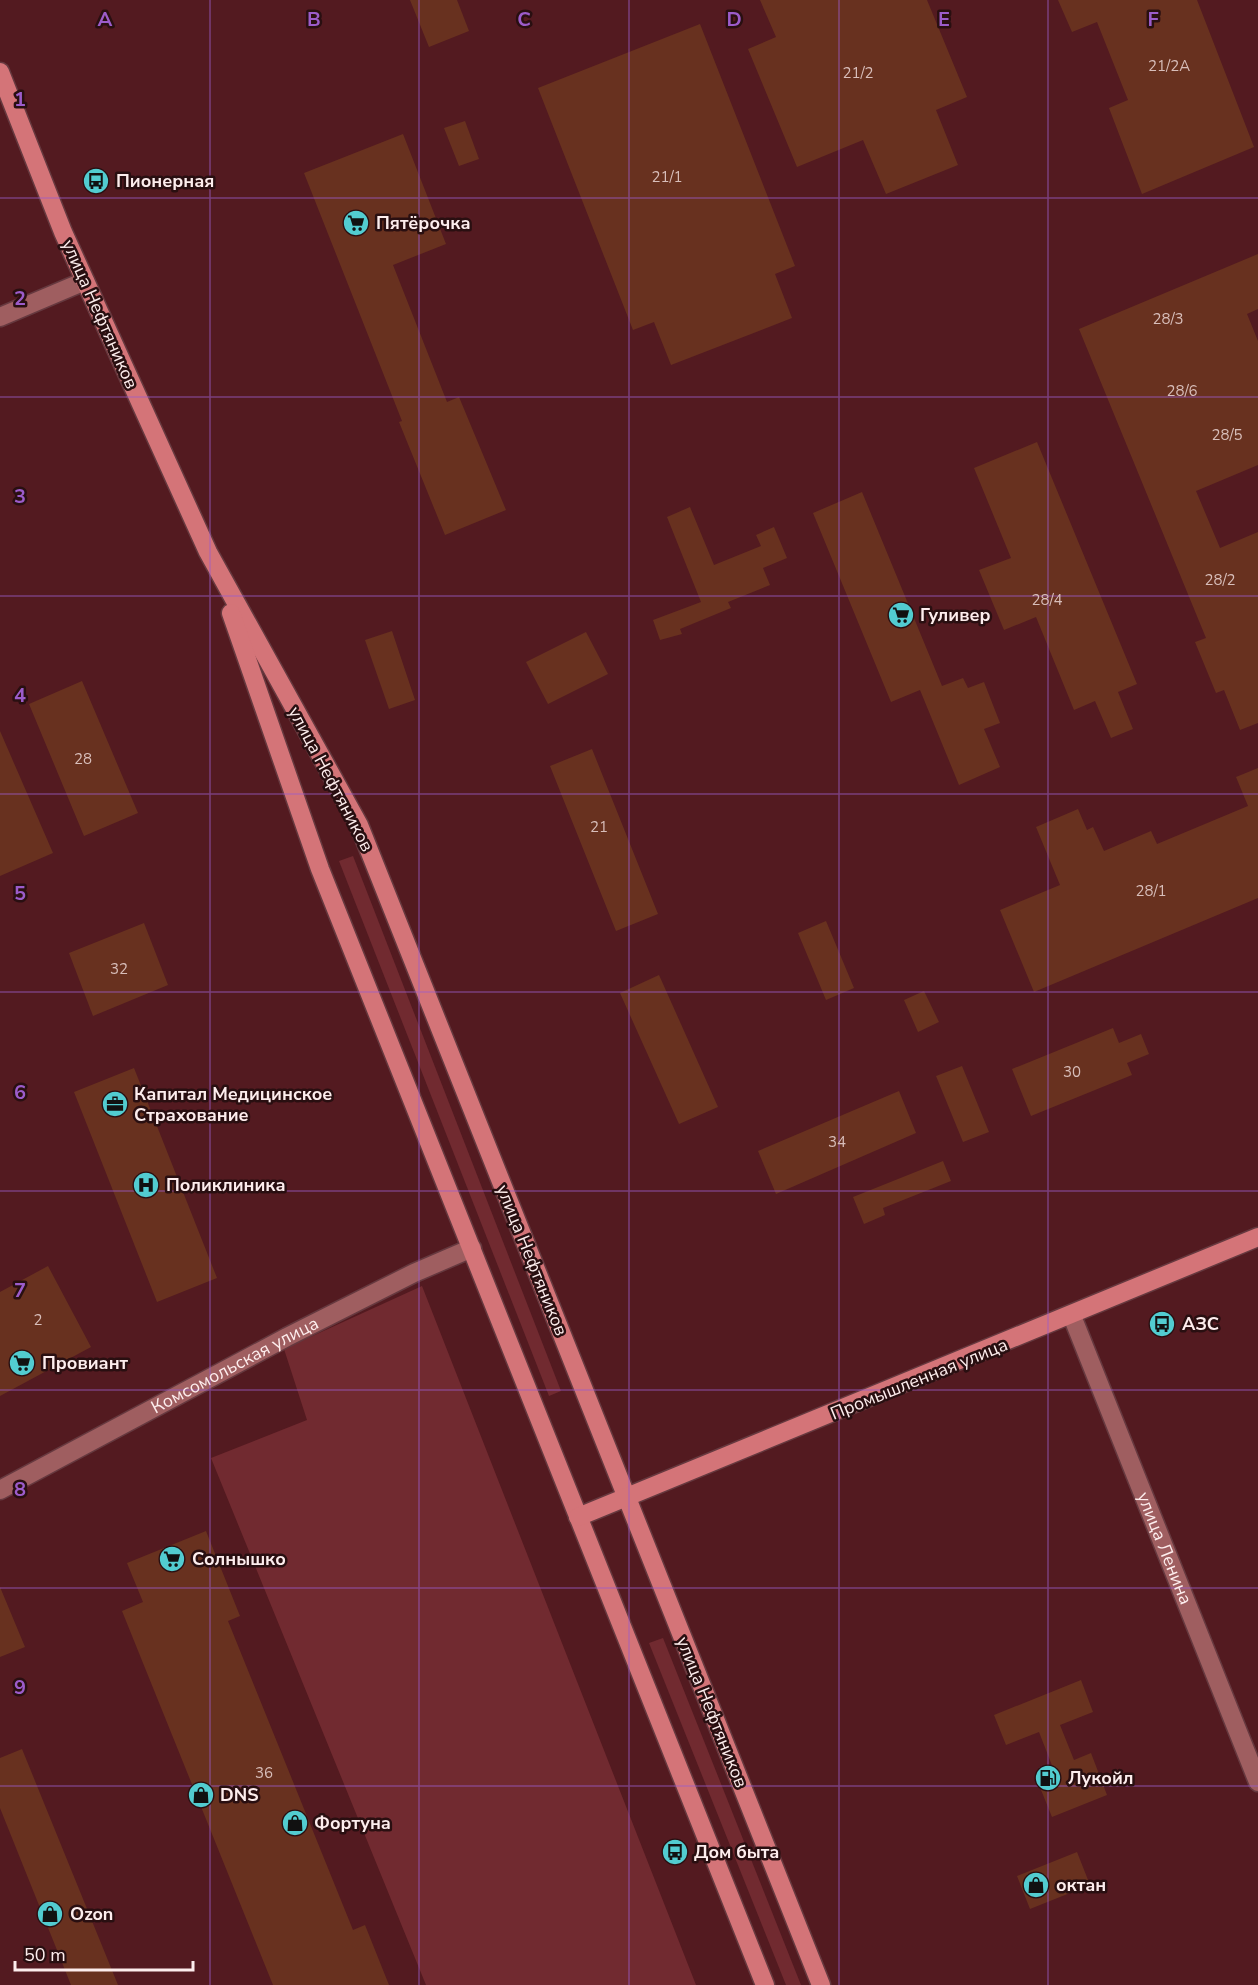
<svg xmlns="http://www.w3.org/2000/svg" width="1258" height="1985" font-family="'Nunito Sans',sans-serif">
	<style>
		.green { fill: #712a30 }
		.building { fill: #68311f }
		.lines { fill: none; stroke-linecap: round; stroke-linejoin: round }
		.minor-casing { stroke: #66393f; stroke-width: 21 }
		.major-casing { stroke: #66393f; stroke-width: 21 }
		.minor { stroke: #9f5e60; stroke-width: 18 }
		.major { stroke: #d47478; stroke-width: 18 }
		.grid { fill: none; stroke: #9c5cca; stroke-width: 1.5; stroke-opacity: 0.55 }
		.labels { text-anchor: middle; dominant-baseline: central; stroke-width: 5; stroke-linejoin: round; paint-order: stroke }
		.number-label { font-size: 15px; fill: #d8beba }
		.poi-label { font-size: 18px; font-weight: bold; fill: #fdeded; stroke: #290f11; text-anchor: start }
		.street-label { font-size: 18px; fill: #fdeded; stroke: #290f11 }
		.grid-label { font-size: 20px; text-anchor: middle; font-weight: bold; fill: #9c5cca; stroke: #290f11; stroke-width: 5; stroke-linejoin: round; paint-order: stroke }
	</style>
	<rect width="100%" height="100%" fill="#531a20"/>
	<g class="green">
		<polygon points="353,856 561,1391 549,1396 339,861"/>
		<polygon points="422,1286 696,1985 426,1985 211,1458 307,1420 284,1349"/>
		<polygon points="663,1638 801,1985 786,1985 649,1643"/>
	</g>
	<g class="building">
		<polygon points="410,0 457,0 469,31 429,47"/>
		<polygon points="760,0 927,0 967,97 936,110 958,165 886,194 863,140 797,167 748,49 776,37"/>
		<polygon points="1058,0 1197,0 1254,147 1142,194 1109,108 1128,100 1097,22 1072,32"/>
		<polygon points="700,24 795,266 775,274 792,318 671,365 654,322 633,330 538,88"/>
		<polygon points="465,121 479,159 459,166 444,128"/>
		<polygon points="403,134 446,244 393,265 447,402 459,397 506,510 445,535 399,422 402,421 304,173"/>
		<polygon points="1258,254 1258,309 1247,314 1258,341 1258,465 1196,491 1220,548 1258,532 1258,723 1240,730 1224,690 1216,693 1195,642 1206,638 1079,329"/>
		<polygon points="1037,442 1137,684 1118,692 1133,729 1111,738 1095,701 1074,710 1036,617 1004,630 979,570 1011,558 974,468"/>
		<polygon points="862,492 942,686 963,678 968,688 984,682 1000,723 984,729 1000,767 959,785 920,690 891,702 813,513"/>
		<polygon points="690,507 714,565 761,546 756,535 774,527 787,558 763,568 770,585 728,602 731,608 680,629 682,634 660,640 653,620 701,602 667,517"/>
		<polygon points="392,631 415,700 389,709 365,640"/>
		<polygon points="586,632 608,674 548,704 526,662"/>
		<polygon points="82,681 138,813 84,836 29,704"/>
		<polygon points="0,731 53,853 0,876"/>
		<polygon points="592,749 658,914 616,931 550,766"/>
		<polygon points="1258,768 1258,898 1034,992 1000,910 1060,885 1036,827 1078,809 1087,830 1093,827 1104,851 1151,831 1157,844 1248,806 1236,777"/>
		<polygon points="826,921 854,988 826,1000 798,933"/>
		<polygon points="144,923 168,985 93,1016 69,953"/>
		<polygon points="659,975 718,1107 679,1124 620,993"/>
		<polygon points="924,991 939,1022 918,1032 904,1000"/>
		<polygon points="1113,1028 1119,1043 1141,1034 1149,1054 1127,1063 1132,1075 1031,1116 1012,1069"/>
		<polygon points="962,1066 989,1132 963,1142 936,1076"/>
		<polygon points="134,1068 217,1278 157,1302 74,1092"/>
		<polygon points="899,1091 916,1133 776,1194 758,1151"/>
		<polygon points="943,1161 951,1181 883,1208 885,1215 864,1224 853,1197"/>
		<polygon points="48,1266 91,1347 0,1396 0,1292"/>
		<polygon points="206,1531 240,1616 228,1621 353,1930 365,1925 389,1985 273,1985 122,1611 143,1602 127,1563"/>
		<polygon points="0,1587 25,1647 0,1657"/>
		<polygon points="1081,1680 1093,1712 1060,1725 1074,1760 1091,1753 1107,1795 1052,1817 1035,1775 1053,1768 1039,1732 1006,1745 994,1715"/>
		<polygon points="22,1749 118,1985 71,1985 0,1808 0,1758"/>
		<polygon points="1077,1852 1090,1885 1030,1909 1017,1876"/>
	</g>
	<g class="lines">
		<g class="minor-casing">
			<g id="minor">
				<polyline points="0,317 85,281"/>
				<path id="s1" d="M1072,1316L1258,1782"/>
				<path id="s2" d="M0,1490L287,1337L414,1273L472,1248"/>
			</g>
		</g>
		<g class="major-casing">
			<g id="major">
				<polyline points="0,72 63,232 208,552 359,825 821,1985"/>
				<polyline points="231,613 320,869 765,1985"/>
				<polyline points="578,1517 1258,1237"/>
			</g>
		</g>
		<use href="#minor" class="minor"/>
		<use href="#major" class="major"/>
	</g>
	<path class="grid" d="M210,0V1985M419,0V1985M629,0V1985M839,0V1985M1048,0V1985M0,198H1258M0,397H1258M0,596H1258M0,794H1258M0,992H1258M0,1191H1258M0,1390H1258M0,1588H1258M0,1786H1258"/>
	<defs>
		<g id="bus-disc" transform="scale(1.35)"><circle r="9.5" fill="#52ccd0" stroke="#290f11"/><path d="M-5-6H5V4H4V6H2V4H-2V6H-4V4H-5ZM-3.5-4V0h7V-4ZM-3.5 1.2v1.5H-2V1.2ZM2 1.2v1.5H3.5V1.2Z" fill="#111"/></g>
		<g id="supermarket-disc" transform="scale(1.35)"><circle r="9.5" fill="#52ccd0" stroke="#290f11"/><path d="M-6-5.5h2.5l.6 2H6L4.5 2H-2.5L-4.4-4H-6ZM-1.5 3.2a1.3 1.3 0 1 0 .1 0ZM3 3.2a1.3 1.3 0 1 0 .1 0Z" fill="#111"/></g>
		<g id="office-disc" transform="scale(1.35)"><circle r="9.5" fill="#52ccd0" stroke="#290f11"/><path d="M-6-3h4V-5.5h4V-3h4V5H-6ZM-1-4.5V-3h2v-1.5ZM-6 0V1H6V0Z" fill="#111"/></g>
		<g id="hospital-disc" transform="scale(1.35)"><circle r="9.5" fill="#52ccd0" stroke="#290f11"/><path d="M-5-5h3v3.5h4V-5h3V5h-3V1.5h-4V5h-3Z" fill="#111"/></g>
		<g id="fuel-disc" transform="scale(1.35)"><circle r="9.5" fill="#52ccd0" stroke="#290f11"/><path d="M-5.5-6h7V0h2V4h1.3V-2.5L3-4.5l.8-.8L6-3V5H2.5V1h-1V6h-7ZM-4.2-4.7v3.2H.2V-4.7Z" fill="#111"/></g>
		<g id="shop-disc" transform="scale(1.35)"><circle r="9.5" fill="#52ccd0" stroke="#290f11"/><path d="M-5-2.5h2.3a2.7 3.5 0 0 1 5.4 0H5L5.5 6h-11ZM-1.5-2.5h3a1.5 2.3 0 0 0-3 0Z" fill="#111"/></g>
	</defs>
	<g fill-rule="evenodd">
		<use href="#bus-disc" x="96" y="181"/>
		<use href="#supermarket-disc" x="356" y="223"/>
		<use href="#supermarket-disc" x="901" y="615"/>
		<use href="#office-disc" x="115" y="1104"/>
		<use href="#hospital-disc" x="146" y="1185"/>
		<use href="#bus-disc" x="1162" y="1324"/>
		<use href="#supermarket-disc" x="22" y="1363"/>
		<use href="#supermarket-disc" x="172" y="1559"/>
		<use href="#fuel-disc" x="1048" y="1778"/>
		<use href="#shop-disc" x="201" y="1795"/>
		<use href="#shop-disc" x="295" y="1823"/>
		<use href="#bus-disc" x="675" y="1852"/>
		<use href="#shop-disc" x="1036" y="1885"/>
		<use href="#shop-disc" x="50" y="1914"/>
	</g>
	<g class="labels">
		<g class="number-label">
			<text x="1169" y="66">21/2А</text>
			<text x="858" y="73">21/2</text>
			<text x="667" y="177">21/1</text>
			<text x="1168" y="319">28/3</text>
			<text x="1182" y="391">28/6</text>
			<text x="1227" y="435">28/5</text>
			<text x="1220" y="580">28/2</text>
			<text x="1047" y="600">28/4</text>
			<text x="83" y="759">28</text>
			<text x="599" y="827">21</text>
			<text x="1151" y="891">28/1</text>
			<text x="119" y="969">32</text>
			<text x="1072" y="1072">30</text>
			<text x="837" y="1142">34</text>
			<text x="38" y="1320">2</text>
			<text x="264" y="1773">36</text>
		</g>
		<g class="poi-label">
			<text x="116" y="181">Пионерная</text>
			<text x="376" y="223">Пятёрочка</text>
			<text x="920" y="615">Гуливер</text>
			<text x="134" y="1094">Капитал Медицинское<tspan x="134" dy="21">Страхование</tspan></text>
			<text x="166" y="1185">Поликлиника</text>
			<text x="1182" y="1324">АЗС</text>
			<text x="42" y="1363">Провиант</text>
			<text x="192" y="1559">Солнышко</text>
			<text x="1068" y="1778">Лукойл</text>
			<text x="220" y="1795">DNS</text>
			<text x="314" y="1823">Фортуна</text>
			<text x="694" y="1852">Дом быта</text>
			<text x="1056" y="1885">октан</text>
			<text x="70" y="1914">Ozon</text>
		</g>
		<g class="street-label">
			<text transform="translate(100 314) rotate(66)">улица Нефтяников</text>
			<text transform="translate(331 779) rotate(62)">улица Нефтяников</text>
			<text transform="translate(532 1260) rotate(68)">улица Нефтяников</text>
			<text stroke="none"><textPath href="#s2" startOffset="266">Комсомольская улица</textPath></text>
			<text transform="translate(919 1379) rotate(-22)">Промышленная улица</text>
			<text stroke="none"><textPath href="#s1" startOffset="250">улица Ленина</textPath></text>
			<text transform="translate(712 1712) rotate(68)">улица Нефтяников</text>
		</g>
	</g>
	<g class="grid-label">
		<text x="105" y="26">A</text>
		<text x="314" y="26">B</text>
		<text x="524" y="26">C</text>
		<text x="734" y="26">D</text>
		<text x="944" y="26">E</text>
		<text x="1153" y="26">F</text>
		<text x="20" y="106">1</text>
		<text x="20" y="305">2</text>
		<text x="20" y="503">3</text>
		<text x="20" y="702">4</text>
		<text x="20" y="900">5</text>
		<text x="20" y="1099">6</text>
		<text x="20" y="1297">7</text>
		<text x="20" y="1496">8</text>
		<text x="20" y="1694">9</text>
	</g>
	<path d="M15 1961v9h178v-9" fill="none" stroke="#fdeded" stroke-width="3"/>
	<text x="24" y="1961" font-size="18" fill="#fdeded" stroke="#290f11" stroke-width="4.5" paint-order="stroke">50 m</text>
</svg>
